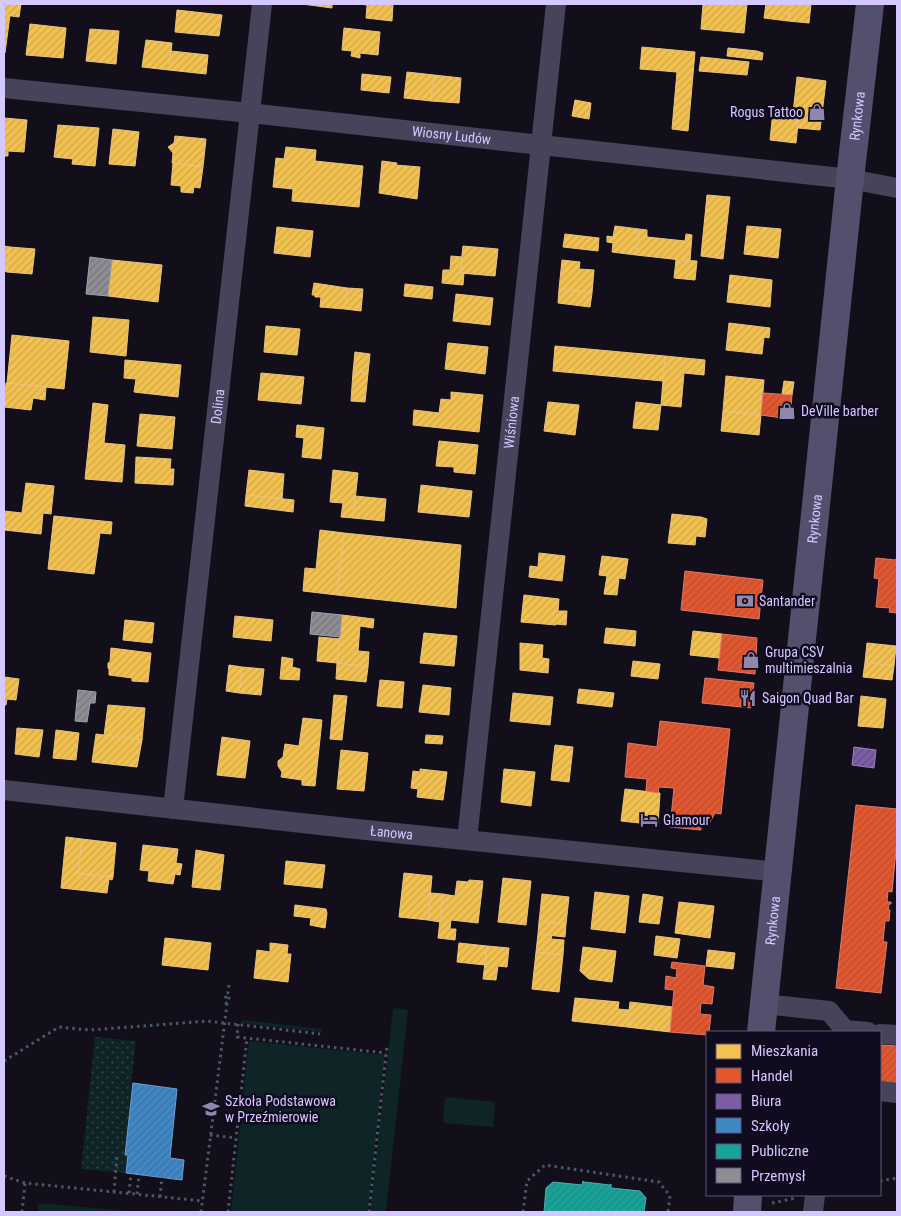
<svg xmlns="http://www.w3.org/2000/svg" width="901" height="1216" font-family="'Roboto Condensed',sans-serif">
	<style>
		.green { fill: url(#green-dots) }
		.pitch { fill: #0f2426 }
		.homes { fill: url(#homes-hatch); stroke: #e9c383 }
		.shops { fill: url(#shops-hatch); stroke: #df796d }
		.offices { fill: url(#offices-hatch); stroke: #967ec1 }
		.schools { fill: url(#schools-hatch); stroke: #6c9bd6 }
		.public { fill: url(#public-hatch); stroke: #50aeb7 }
		.industry { fill: url(#industry-hatch); stroke: #a29fb3 }
		.lines { fill: none; stroke-linecap: round; stroke-linejoin: round }
		.path { stroke: #4a5867; stroke-width: 3; stroke-dasharray: 2.5 4; stroke-linecap: butt }
		.street { stroke: #47435b; stroke-width: 20 }
		.secondary { stroke: #53506e; stroke-width: 28 }
		.labels { text-anchor: middle; dominant-baseline: central; stroke-width: 5; stroke-linejoin: round; paint-order: stroke }
		.poi-label { font-size: 14px; fill: #d4c8ff; stroke: #100b1e; text-anchor: start }
		.street-label { font-size: 14px; fill: #d4c8ff; stroke: #100b1e }
	</style>
	<defs>
		<pattern id="green-dots" width="8" height="8" patternUnits="userSpaceOnUse" patternTransform="scale(1.25)"><rect width="8" height="8" fill="#0f2426"/><path d="M2 2h.1M6 6h.1" fill="none" stroke="#314247" stroke-width="1.8" stroke-linecap="round"/></pattern>
		<pattern id="homes-hatch" width="6" height="6" patternUnits="userSpaceOnUse" patternTransform="scale(1.25)"><rect width="6" height="6" fill="#f2c14e"/><path d="M-1 1l2-2M0 6l6-6M5 7l2-2" fill="none" stroke="#cea64e"/></pattern>
		<pattern id="shops-hatch" width="6" height="6" patternUnits="userSpaceOnUse" patternTransform="scale(1.25)"><rect width="6" height="6" fill="#e4572e"/><path d="M-1 1l2-2M0 6l6-6M5 7l2-2" fill="none" stroke="#b34f37"/></pattern>
		<pattern id="offices-hatch" width="6" height="6" patternUnits="userSpaceOnUse" patternTransform="scale(1.25)"><rect width="6" height="6" fill="#7b5ea7"/><path d="M-1 1l2-2M0 6l6-6M5 7l2-2" fill="none" stroke="#604f7e"/></pattern>
		<pattern id="schools-hatch" width="6" height="6" patternUnits="userSpaceOnUse" patternTransform="scale(1.25)"><rect width="6" height="6" fill="#3f88c5"/><path d="M-1 1l2-2M0 6l6-6M5 7l2-2" fill="none" stroke="#3f71a1"/></pattern>
		<pattern id="public-hatch" width="6" height="6" patternUnits="userSpaceOnUse" patternTransform="scale(1.25)"><rect width="6" height="6" fill="#17a398"/><path d="M-1 1l2-2M0 6l6-6M5 7l2-2" fill="none" stroke="#218985"/></pattern>
		<pattern id="industry-hatch" width="6" height="6" patternUnits="userSpaceOnUse" patternTransform="scale(1.25)"><rect width="6" height="6" fill="#8d8d92"/><path d="M-1 1l2-2M0 6l6-6M5 7l2-2" fill="none" stroke="#76757d"/></pattern>
	</defs>
	<rect width="100%" height="100%" fill="#120f1a"/>
	<polygon class="green" points="95,1037 136,1041 131,1083 133,1083 126,1173 81,1169"/>
	<g class="pitch">
		<polygon points="393,1008 408,1010 386,1212 370,1212"/>
		<polygon points="242,1020 322,1029 321,1032 241,1023"/>
		<polygon points="249,1041 385,1055 368,1212 231,1212"/>
		<polygon points="445,1097 495,1102 493,1127 443,1123"/>
		<polygon points="38,1203 139,1212 38,1212"/>
	</g>
	<g class="homes">
		<polygon points="4,4 21,4 19,17 4,15"/>
		<polygon points="302,4 332,4 332,8"/>
		<polygon points="360,4 393,4 392,21 366,18 367,5"/>
		<polygon points="703,4 747,4 744,33 701,29"/>
		<polygon points="766,4 790,4 788,21 764,18"/>
		<polygon points="790,4 811,4 809,23 788,21"/>
		<polygon points="177,10 222,15 219,36 175,32"/>
		<polygon points="4,15 10,15 5,53 4,53"/>
		<polygon points="30,24 66,28 63,58 26,55"/>
		<polygon points="344,28 380,32 378,55 360,53 360,58 351,56 352,51 342,50"/>
		<polygon points="90,29 119,31 116,64 86,61"/>
		<polygon points="146,40 172,43 169,70 142,67"/>
		<polygon points="642,47 695,52 688,131 672,129 677,72 640,69"/>
		<polygon points="728,48 757,51 763,53 762,60 727,56"/>
		<polygon points="171,51 208,55 206,74 169,70"/>
		<polygon points="701,57 749,62 747,75 699,71"/>
		<polygon points="407,72 434,75 431,101 404,98"/>
		<polygon points="362,74 391,77 389,93 361,90"/>
		<polygon points="434,75 461,78 459,103 431,101"/>
		<polygon points="797,77 826,81 820,130 798,128 799,114 793,113"/>
		<polygon points="575,100 591,103 589,119 572,116"/>
		<polygon points="773,111 799,114 796,143 770,140"/>
		<polygon points="4,118 27,120 24,152 8,151 8,156 4,156"/>
		<polygon points="58,125 99,128 95,166 72,164 73,159 54,157"/>
		<polygon points="113,129 139,132 135,166 109,164"/>
		<polygon points="175,136 206,139 203,167 172,163 173,153 168,147 174,143"/>
		<polygon points="286,147 316,150 315,161 363,166 359,207 292,201 293,189 273,187 276,158 284,159"/>
		<polygon points="382,161 397,163 396,165 420,167 417,199 379,193"/>
		<polygon points="173,163 203,167 200,188 194,187 193,193 181,192 181,186 171,185"/>
		<polygon points="707,195 730,197 723,259 701,256"/>
		<polygon points="615,226 639,229 636,255 612,252 613,243 607,242 607,236 613,237"/>
		<polygon points="747,226 781,229 778,258 744,254"/>
		<polygon points="277,227 313,231 310,257 274,253"/>
		<polygon points="639,229 647,230 647,237 685,241 686,234 692,235 690,261 636,255"/>
		<polygon points="565,234 599,238 598,251 563,247"/>
		<polygon points="4,246 10,247 7,272 4,271"/>
		<polygon points="463,246 498,249 495,276 460,273"/>
		<polygon points="10,247 35,249 32,274 7,272"/>
		<polygon points="451,256 462,257 460,273 464,273 463,285 442,283 443,270 450,270"/>
		<polygon points="112,260 162,265 158,302 108,296"/>
		<polygon points="562,260 580,262 579,269 594,270 592,293 559,289"/>
		<polygon points="676,260 697,261 695,280 674,278"/>
		<polygon points="730,275 772,280 770,307 727,302"/>
		<polygon points="314,283 347,288 345,309 320,307 321,297 315,297 315,295 312,295"/>
		<polygon points="405,284 433,287 432,299 404,296"/>
		<polygon points="347,288 363,289 361,311 345,309"/>
		<polygon points="559,289 592,293 590,307 558,303"/>
		<polygon points="456,294 493,298 490,325 453,321"/>
		<polygon points="93,317 129,320 126,356 90,352"/>
		<polygon points="729,323 770,328 769,338 764,337 762,354 726,350"/>
		<polygon points="266,326 300,329 297,355 264,352"/>
		<polygon points="12,335 69,341 64,389 7,383"/>
		<polygon points="448,343 488,347 485,374 445,369"/>
		<polygon points="555,346 665,356 663,381 553,371"/>
		<polygon points="355,352 370,354 368,373 353,372"/>
		<polygon points="665,356 705,360 704,375 684,373 681,407 661,405"/>
		<polygon points="125,360 181,365 178,397 134,392 136,379 124,378"/>
		<polygon points="353,372 368,373 365,402 351,401"/>
		<polygon points="261,373 304,377 301,404 258,400"/>
		<polygon points="726,376 764,380 761,415 723,411"/>
		<polygon points="784,381 794,382 792,395 782,394"/>
		<polygon points="6,383 46,387 45,400 33,398 31,410 4,407"/>
		<polygon points="451,392 483,395 479,432 413,425 414,410 439,413 441,399 451,400"/>
		<polygon points="548,402 579,405 575,435 544,431"/>
		<polygon points="636,402 661,405 658,430 633,428"/>
		<polygon points="93,403 108,405 104,443 125,445 122,482 85,479"/>
		<polygon points="723,411 761,415 759,435 721,431"/>
		<polygon points="140,414 175,417 172,449 137,446"/>
		<polygon points="297,425 324,428 321,459 302,457 304,438 296,437"/>
		<polygon points="439,441 478,445 475,474 454,472 454,467 436,466"/>
		<polygon points="136,457 171,459 170,469 174,469 173,485 135,483"/>
		<polygon points="249,470 284,474 282,499 246,495"/>
		<polygon points="333,470 358,473 353,518 341,517 343,503 330,502"/>
		<polygon points="26,483 54,486 51,514 43,513 41,534 4,530 4,511 22,513"/>
		<polygon points="421,485 472,491 469,517 418,512"/>
		<polygon points="246,495 294,500 293,512 245,506"/>
		<polygon points="355,496 386,499 384,521 353,518"/>
		<polygon points="672,514 701,517 707,519 705,537 696,536 695,545 668,543"/>
		<polygon points="54,516 112,522 111,534 100,533 94,574 48,569"/>
		<polygon points="320,530 344,533 337,595 303,591 305,568 316,569"/>
		<polygon points="344,533 461,545 456,608 337,595"/>
		<polygon points="539,553 565,556 562,581 529,577 530,566 538,567"/>
		<polygon points="602,556 628,559 625,579 619,578 617,595 604,594 607,576 599,575"/>
		<polygon points="524,595 559,599 558,611 567,611 566,625 556,624 556,625 521,622"/>
		<polygon points="342,615 374,619 373,628 360,626 358,651 369,652 368,667 337,663"/>
		<polygon points="235,616 273,620 271,641 233,637"/>
		<polygon points="125,620 154,623 152,643 123,640"/>
		<polygon points="606,628 636,631 635,646 604,643"/>
		<polygon points="693,631 722,634 719,658 690,655"/>
		<polygon points="424,633 457,636 454,666 420,663"/>
		<polygon points="319,637 340,639 337,663 317,661"/>
		<polygon points="520,643 543,645 542,658 549,659 548,673 520,670"/>
		<polygon points="867,643 896,646 894,666 865,662"/>
		<polygon points="111,648 151,653 148,682 132,681 132,678 109,675 109,669 108,668 108,663 110,662"/>
		<polygon points="282,657 293,659 292,667 300,669 299,680 280,679"/>
		<polygon points="633,661 660,664 658,679 631,676"/>
		<polygon points="865,662 894,666 892,680 863,677"/>
		<polygon points="337,663 368,667 366,682 336,679"/>
		<polygon points="229,665 242,667 239,693 226,691"/>
		<polygon points="242,667 264,669 261,695 239,693"/>
		<polygon points="4,677 19,679 16,700 7,699 6,705 4,705"/>
		<polygon points="380,680 404,682 402,708 377,706"/>
		<polygon points="423,685 451,688 449,715 419,712"/>
		<polygon points="579,689 614,693 612,707 577,703"/>
		<polygon points="513,693 553,697 550,725 510,721"/>
		<polygon points="334,695 347,696 342,740 330,739"/>
		<polygon points="861,696 886,699 883,728 858,726"/>
		<polygon points="108,705 145,708 142,740 104,736"/>
		<polygon points="303,718 322,720 315,786 302,785 302,780 281,777 282,772 278,766 278,761 283,757 285,744 299,746"/>
		<polygon points="17,728 43,730 39,757 15,754"/>
		<polygon points="56,730 79,733 76,760 53,758"/>
		<polygon points="96,734 142,740 137,767 92,762"/>
		<polygon points="426,735 443,736 442,744 425,743"/>
		<polygon points="222,737 250,741 245,778 217,775"/>
		<polygon points="555,745 573,747 569,782 551,780"/>
		<polygon points="341,750 368,753 364,791 337,789"/>
		<polygon points="420,769 447,772 443,800 417,797 418,789 411,788 413,771 420,772"/>
		<polygon points="504,769 535,772 531,806 501,802"/>
		<polygon points="625,789 660,793 658,825 621,821"/>
		<polygon points="66,837 82,839 78,873 113,877 112,880 109,879 107,893 61,888"/>
		<polygon points="82,839 116,843 113,877 78,873"/>
		<polygon points="143,845 178,849 176,863 182,864 180,875 175,874 173,884 148,881 149,871 140,870"/>
		<polygon points="196,850 224,855 220,890 192,887"/>
		<polygon points="286,861 325,865 322,888 284,884"/>
		<polygon points="404,873 432,876 428,920 399,917"/>
		<polygon points="503,878 531,881 526,925 498,922"/>
		<polygon points="469,880 483,881 478,923 451,920 450,929 456,929 455,940 438,938 443,894 455,896 457,881 468,882"/>
		<polygon points="595,892 629,896 625,933 591,929"/>
		<polygon points="431,893 443,894 440,922 428,920"/>
		<polygon points="542,894 569,897 566,924 539,922"/>
		<polygon points="643,894 663,897 659,924 639,922"/>
		<polygon points="679,902 714,906 710,938 675,933"/>
		<polygon points="295,905 326,909 327,913 325,928 310,925 311,918 294,916"/>
		<polygon points="539,922 566,924 565,937 538,934"/>
		<polygon points="538,934 552,935 551,939 564,940 563,955 536,952"/>
		<polygon points="656,936 680,939 677,958 654,955"/>
		<polygon points="165,938 211,943 208,970 162,965"/>
		<polygon points="270,943 288,945 287,954 291,954 288,982 254,978 257,950 270,952"/>
		<polygon points="459,943 487,946 485,965 457,962"/>
		<polygon points="487,946 509,948 507,967 498,966 496,980 483,979"/>
		<polygon points="583,947 616,951 612,982 589,979 580,971"/>
		<polygon points="708,950 735,953 733,969 706,966"/>
		<polygon points="536,952 563,955 559,992 532,989"/>
		<polygon points="575,998 619,1002 618,1009 629,1010 627,1027 572,1021"/>
		<polygon points="630,1002 673,1007 670,1032 627,1027"/>
	</g>
	<g class="shops">
		<polygon points="763,393 792,395 790,419 761,415"/>
		<polygon points="876,558 895,560 897,558 897,613 889,612 890,608 876,607 879,579 874,578"/>
		<polygon points="685,571 763,580 759,619 681,610"/>
		<polygon points="722,634 757,638 755,674 718,670"/>
		<polygon points="705,678 754,683 751,708 702,703"/>
		<polygon points="660,721 730,729 721,814 715,813 710,822 701,824 701,830 670,827 674,788 659,787 658,793 646,791 647,779 625,777 628,743 657,747"/>
		<polygon points="856,805 897,809 897,840 892,892 888,891 887,902 891,902 891,904 889,904 888,910 890,910 889,921 885,921 883,942 887,942 881,993 836,988"/>
		<polygon points="672,962 705,966 703,985 714,987 712,1004 701,1003 700,1014 711,1015 709,1032 707,1032 707,1035 670,1032 674,990 665,989 666,976 676,978 677,969 671,968"/>
		<polygon points="880,1045 897,1046 897,1093 880,1091"/>
	</g>
	<polygon class="offices" points="854,747 876,750 874,768 852,765"/>
	<polygon class="schools" points="133,1083 177,1089 170,1158 184,1160 182,1180 126,1173 128,1155 125,1155"/>
	<polygon class="public" points="583,1181 584,1182 610,1185 611,1184 611,1188 640,1191 646,1198 644,1212 544,1212 546,1188 553,1182 582,1185"/>
	<g class="industry">
		<polygon points="90,257 112,260 108,296 86,294"/>
		<polygon points="312,612 342,615 340,637 310,634"/>
		<polygon points="78,690 96,692 95,703 90,703 87,722 75,721"/>
	</g>
	<g class="lines">
		<g class="path">
			<polyline points="227,1004 225,1002 226,995 228,993"/>
			<polyline points="238,1024 237,1037 386,1053"/>
			<polyline points="4,1061 59,1027 90,1030 207,1021 320,1034"/>
			<polyline points="210,1135 236,1138"/>
			<polyline points="4,1176 25,1183 203,1201"/>
			<polyline points="880,1181 897,1178"/>
			<polyline points="114,1192 117,1154"/>
			<polyline points="129,1193 131,1174"/>
			<polyline points="137,1194 139,1175"/>
			<polyline points="160,1197 162,1177"/>
			<polyline points="772,1203 796,1198"/>
			<polyline points="22,1212 25,1183"/>
			<polyline points="201,1212 227,1004 230,995 228,993 229,985"/>
			<polyline points="228,1212 247,1038"/>
			<polyline points="369,1212 387,1045"/>
			<polyline points="523,1212 527,1181 545,1165 659,1182 670,1196 668,1212"/>
		</g>
		<g class="street">
			<path id="s1" d="M4,88L250,113L850,179L897,188"/>
			<path id="s2" d="M4,790L347,828L779,872"/>
			<path id="s3" d="M173,809L262,4"/>
			<path id="s4" d="M467,840L556,4"/>
			<polyline points="764,1004 829,1011 845,1030 868,1032"/>
			<polyline points="880,1034 897,1035"/>
			<polyline points="880,1091 897,1093"/>
			<polyline points="813,1212 815,1195"/>
		</g>
		<g class="secondary">
			<path id="s5" d="M761,1032L850,179L870,4"/>
			<polyline points="747,1212 748,1195"/>
		</g>
	</g>
	<defs>
		<g id="shop-bare" transform="scale(1.35)"><path d="M-5-2.5h2.3a2.7 3.5 0 0 1 5.4 0H5L5.5 6h-11ZM-1.5-2.5h3a1.5 2.3 0 0 0-3 0Z" fill="#9087af" stroke="#100b1e" stroke-width="2.5" paint-order="stroke"/></g>
		<g id="bank-bare" transform="scale(1.35)"><path d="M-6-4H6V4H-6ZM0-2.3a2.3 2.3 0 1 0 0 4.6a2.3 2.3 0 1 0 0-4.6Z" fill="#9087af" stroke="#100b1e" stroke-width="2.5" paint-order="stroke"/></g>
		<g id="restaurant-bare" transform="scale(1.35)"><path d="M-5-6h1v4h1v-4h1v4h1v-4h1v5L-1.5 .5V6h-2V.5L-5-1ZM5-6V6H3V1.5H1.5Q1.5-4 5-6Z" fill="#9087af" stroke="#100b1e" stroke-width="2.5" paint-order="stroke"/></g>
		<g id="hotel-bare" transform="scale(1.35)"><path d="M-6-4.5h1.5V1H6V5H4.5V3h-9V5H-6ZM-4 0a1.8 1.8 0 1 1 3.6 0ZM.5 0V-2.5h3Q6-2.5 6 0Z" fill="#9087af" stroke="#100b1e" stroke-width="2.5" paint-order="stroke"/></g>
		<g id="school-bare" transform="scale(1.35)"><path d="M0-5L7-2L0 1L-7-2ZM-4 1L0 2.5L4 1V4Q0 6-4 4Z" fill="#9087af" stroke="#100b1e" stroke-width="2.5" paint-order="stroke"/></g>
	</defs>
	<g fill-rule="evenodd">
		<use href="#shop-bare" x="817" y="112"/>
		<use href="#shop-bare" x="787" y="411"/>
		<use href="#bank-bare" x="745" y="601"/>
		<use href="#shop-bare" x="751" y="660"/>
		<use href="#restaurant-bare" x="748" y="698"/>
		<use href="#hotel-bare" x="649" y="820"/>
		<use href="#school-bare" x="211" y="1109"/>
	</g>
	<g class="labels">
		<g class="poi-label">
			<text x="803" y="112" text-anchor="end">Rogus Tattoo</text>
			<text x="801" y="411">DeVille barber</text>
			<text x="759" y="601">Santander</text>
			<text x="765" y="652">Grupa CSV<tspan x="765" dy="16">multimieszalnia</tspan></text>
			<text x="762" y="698">Saigon Quad Bar</text>
			<text x="663" y="820">Glamour</text>
			<text x="225" y="1101">Szkoła Podstawowa<tspan x="225" dy="16">w Przeźmierowie</tspan></text>
		</g>
		<g class="street-label">
			<text stroke="none"><textPath href="#s5" startOffset="921">Rynkowa</textPath></text>
			<text stroke="none"><textPath href="#s1" startOffset="450">Wiosny Ludów</textPath></text>
			<text stroke="none"><textPath href="#s3" startOffset="405">Dolina</textPath></text>
			<text stroke="none"><textPath href="#s4" startOffset="420">Wiśniowa</textPath></text>
			<text stroke="none"><textPath href="#s5" startOffset="516">Rynkowa</textPath></text>
			<text stroke="none"><textPath href="#s2" startOffset="390">Łanowa</textPath></text>
			<text stroke="none"><textPath href="#s5" startOffset="112">Rynkowa</textPath></text>
		</g>
	</g>
	<rect width="901" height="1216" fill="none" stroke="#d4c8ff" stroke-width="10"/>
	<rect x="706" y="1031" width="175" height="165" fill="#100b1e" stroke="#5e5778"/>
	<rect x="716" y="1044" width="25" height="15" fill="#f2c14e" stroke="#5e5778"/>
	<text x="751" y="1056" font-size="15" fill="#d4c8ff">Mieszkania</text>
	<rect x="716" y="1068" width="25" height="15" fill="#e4572e" stroke="#5e5778"/>
	<text x="751" y="1081" font-size="15" fill="#d4c8ff">Handel</text>
	<rect x="716" y="1094" width="25" height="15" fill="#7b5ea7" stroke="#5e5778"/>
	<text x="751" y="1106" font-size="15" fill="#d4c8ff">Biura</text>
	<rect x="716" y="1118" width="25" height="15" fill="#3f88c5" stroke="#5e5778"/>
	<text x="751" y="1131" font-size="15" fill="#d4c8ff">Szkoły</text>
	<rect x="716" y="1144" width="25" height="15" fill="#17a398" stroke="#5e5778"/>
	<text x="751" y="1156" font-size="15" fill="#d4c8ff">Publiczne</text>
	<rect x="716" y="1168" width="25" height="15" fill="#8d8d92" stroke="#5e5778"/>
	<text x="751" y="1181" font-size="15" fill="#d4c8ff">Przemysł</text>
</svg>
